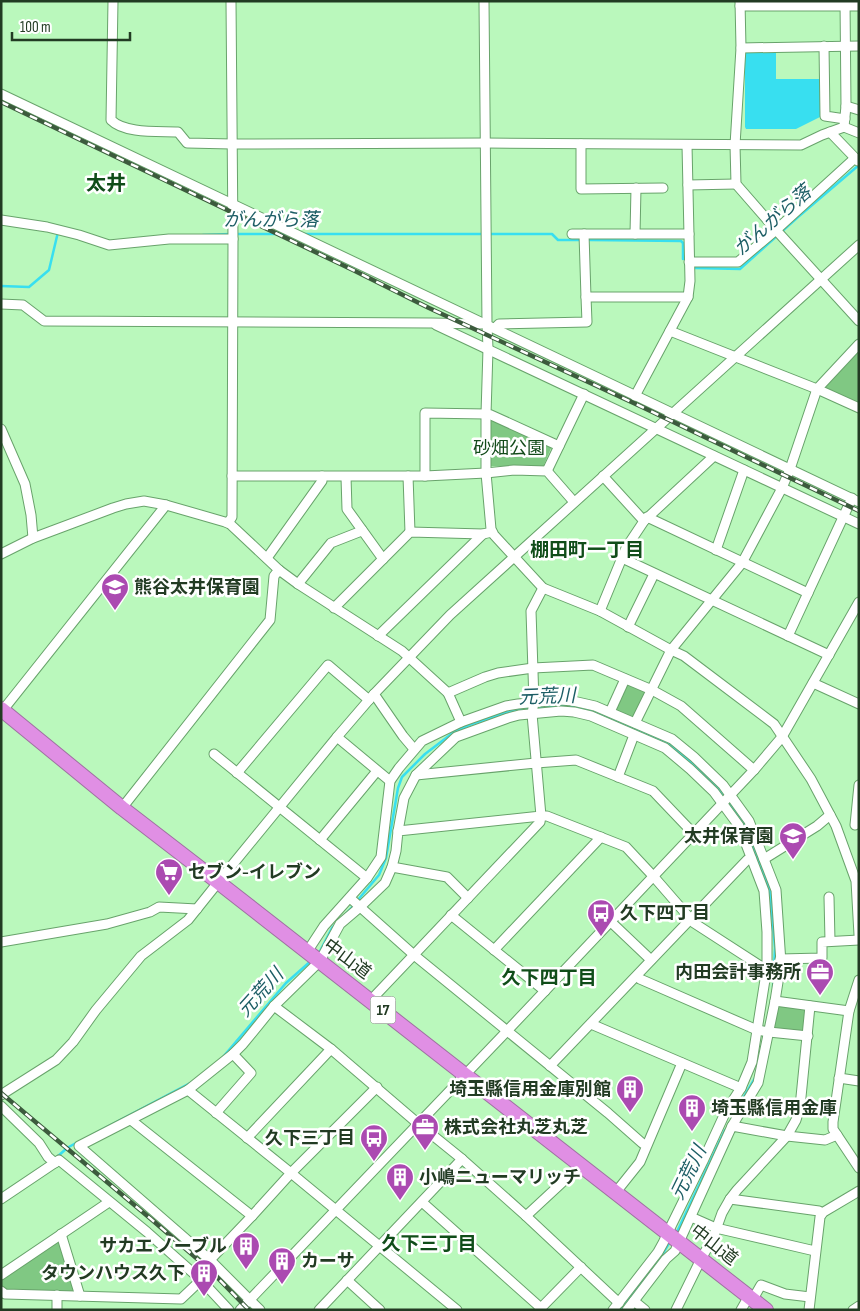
<svg xmlns="http://www.w3.org/2000/svg" width="860" height="1311" font-family="'Sofia Sans Condensed','Noto Sans JP',sans-serif">
	<style>
		.green { fill: #80c883 }
		.water { fill: #38dff0 }
		.lines { fill: none; stroke-linecap: round; stroke-linejoin: round }
		.stream { stroke: #38dff0; stroke-width: 2.5 }
		.minor-casing { stroke: #68a36b; stroke-width: 11 }
		.highway-casing { stroke: #9e72a0; stroke-width: 16 }
		.minor { stroke: #fff; stroke-width: 9 }
		.highway { stroke: #e08fe4; stroke-width: 14 }
		.rail-casing { stroke: #3c5b3d; stroke-width: 4.5 }
		.rail { stroke: #fff; stroke-width: 2.5; stroke-dasharray: 8; stroke-linecap: butt }
		.labels { text-anchor: middle; dominant-baseline: central; stroke-width: 5; stroke-linejoin: round; paint-order: stroke }
		.shield { fill: #fff; stroke: #647665; stroke-width: 1 }
		.shield-label { font-size: 16px; font-weight: bold; fill: #223b23 }
		.park-label { font-size: 18px; fill: #134b1a; stroke: #fff }
		.poi-label { font-size: 18px; font-weight: bold; fill: #223b23; stroke: #fff; text-anchor: start }
		.street-label { font-size: 18px; fill: #223b23; stroke: #fff }
		.water-label { font-size: 19px; font-style: italic; fill: #1d5e65; stroke: #fff }
		.neighbourhood-label { font-size: 19px; font-weight: bold; fill: #104d19; stroke: #fff }
		.quarter-label { font-size: 20px; font-weight: bold; fill: #104d19; stroke: #fff }
	</style>
	<rect width="100%" height="100%" fill="#baf8bc"/>
	<g class="green">
		<polygon points="859,349 859,403 823,387"/>
		<polygon points="491,420 552,446 543,467 491,466"/>
		<polygon points="625,682 646,692 635,718 613,709"/>
		<polygon points="779,1006 807,1009 805,1033 773,1029 777,1008"/>
		<polygon points="59,1240 76,1293 6,1291 1,1287 1,1278"/>
	</g>
	<polygon class="water" points="776,49 776,79 824,79 824,115 796,129 746,129 745,127 745,52"/>
	<g class="lines">
		<g class="stream">
			<polyline points="236,234 288,234"/>
			<polyline points="303,234 552,234 558,240 580,240"/>
			<polyline points="203,235 230,234"/>
			<polyline points="590,240 681,241 683,243 683,259"/>
			<polyline points="695,268 740,269 798,217 859,165"/>
			<polyline points="1,286 29,287 49,270 58,232"/>
			<polyline points="536,708 561,706 573,707 593,711 669,743 692,763 718,789 744,824 770,890 775,948 773,987"/>
			<polyline points="357,901 379,875 386,858 398,788 402,777 425,754 454,732 469,725 507,712 530,708"/>
			<polyline points="344,916 354,905"/>
			<polyline points="319,953 332,928 335,925"/>
			<polyline points="223,1057 286,983 312,960"/>
			<polyline points="732,1117 755,1078"/>
			<polyline points="88,1137 194,1081"/>
			<polyline points="57,1157 67,1148 76,1143"/>
			<polyline points="676,1234 725,1130"/>
			<polyline points="619,1310 659,1260 671,1240"/>
		</g>
		<g class="minor-casing">
			<g id="minor">
				<path d="M113,1L111,120C125,134 159,131 178,132L187,143L232,144L485,143L801,145L822,135L844,127L859,133"/>
				<polyline points="484,1 487,324 488,349 486,414 486,473 491,529 494,535 543,588 600,611 671,650 684,656 774,724 811,779 836,826 856,881 859,935"/>
				<polyline points="740,1 741,48 735,145 736,184 776,230 859,321"/>
				<polyline points="740,6 859,6"/>
				<polyline points="824,46 825,116 845,119"/>
				<polyline points="741,48 859,46"/>
				<polyline points="1,94 859,502"/>
				<polyline points="846,106 859,110"/>
				<polyline points="844,127 846,106 845,1"/>
				<polyline points="830,132 858,161"/>
				<polyline points="581,144 581,189 663,188"/>
				<polyline points="688,185 736,184"/>
				<polyline points="1,220 47,227 79,235 109,245 169,239 233,239"/>
				<polyline points="572,234 689,234"/>
				<polyline points="584,234 586,297"/>
				<polyline points="635,234 636,188"/>
				<polyline points="689,262 738,262 776,230 855,158"/>
				<polyline points="1,304 23,305 44,321 431,323 481,324"/>
				<polyline points="436,325 859,524"/>
				<polyline points="495,328 499,324 587,322 586,297 688,297"/>
				<polyline points="670,331 817,389 859,408"/>
				<polyline points="635,396 688,297 690,281 687,145"/>
				<polyline points="1,429 25,484 31,515 33,538"/>
				<polyline points="547,471 584,394"/>
				<polyline points="232,476 425,476 486,473 514,470 547,471 574,502"/>
				<polyline points="408,476 410,532"/>
				<polyline points="425,476 425,413 486,414 491,415 559,446"/>
				<polyline points="603,476 644,521"/>
				<polyline points="346,477 347,509 383,559"/>
				<polyline points="647,517 808,593"/>
				<polyline points="228,523 232,517 233,239 231,1"/>
				<polyline points="716,550 744,470"/>
				<polyline points="1,554 33,538 113,508 126,504 144,501 166,505 225,522 230,524 279,570 298,584 402,651 448,693 461,722 506,706 518,704 560,700 573,701 595,706 672,739 694,757 723,785 749,821 776,890 781,963 775,1001 758,1083 732,1126"/>
				<polyline points="267,558 322,481 322,476"/>
				<polyline points="622,558 829,655"/>
				<polyline points="298,584 331,543 359,532 362,530"/>
				<polyline points="334,608 410,532 483,534 492,532"/>
				<polyline points="600,611 626,548 644,521 714,456"/>
				<polyline points="628,627 654,574"/>
				<polyline points="378,636 483,534"/>
				<polyline points="788,636 852,498"/>
				<polyline points="813,683 859,704"/>
				<polyline points="448,693 485,677 498,673 533,668 593,665 652,690 681,706 754,770"/>
				<polyline points="374,694 403,736 414,749"/>
				<polyline points="3,710 166,505"/>
				<polyline points="610,712 625,679"/>
				<polyline points="635,723 671,650 742,563 782,488 790,469 817,389 859,344"/>
				<polyline points="337,737 390,781"/>
				<polyline points="214,754 367,878"/>
				<polyline points="237,773 328,665 369,700"/>
				<polyline points="416,775 536,763 576,760 653,791 694,834"/>
				<polyline points="618,777 634,735"/>
				<polyline points="122,808 270,620 274,576 279,570"/>
				<polyline points="855,825 859,785"/>
				<polyline points="398,831 404,798 416,775 456,737 508,718 519,715 561,711 574,712 591,716 665,748 690,769 714,792 739,826 764,891 767,932 767,967 752,1062 741,1088 726,1111 703,1161 672,1224 663,1243 658,1252 613,1310"/>
				<polyline points="320,840 377,771"/>
				<polyline points="764,859 817,826 830,815"/>
				<polyline points="392,867 447,877 468,898"/>
				<polyline points="829,897 830,941"/>
				<polyline points="350,898 414,955 608,1113 642,1143 646,1145"/>
				<polyline points="451,915 545,991"/>
				<polyline points="611,922 651,960"/>
				<polyline points="1,942 107,924 150,912 159,907 197,909"/>
				<polyline points="494,950 601,837"/>
				<polyline points="307,952 324,926 367,878 381,857 390,781 399,768 422,741 461,722"/>
				<polyline points="780,959 822,958 822,942 859,940"/>
				<polyline points="637,976 640,979 757,1030 769,1032 808,1036"/>
				<polyline points="859,980 849,1011 833,1122 833,1129 859,1168"/>
				<polyline points="371,1000 540,822 541,816 547,816 626,847 654,877 694,923 762,967 767,967"/>
				<polyline points="775,1001 849,1011"/>
				<polyline points="274,1006 331,1049 415,1121 462,1159 526,1216 619,1303"/>
				<polyline points="591,1024 741,1088"/>
				<polyline points="550,1066 747,860 751,858"/>
				<polyline points="839,1078 859,1081"/>
				<polyline points="188,1090 291,1173 457,1310"/>
				<polyline points="1,1095 56,1060 73,1042 96,1010 141,956 188,920 224,875 337,737 374,694 450,615 859,245"/>
				<polyline points="1,1106 39,1143 48,1157 55,1163"/>
				<polyline points="216,1113 251,1073 233,1054"/>
				<polyline points="131,1120 252,1216"/>
				<polyline points="247,1138 331,1049"/>
				<polyline points="616,1192 640,1162 682,1063"/>
				<polyline points="1,1199 59,1160 147,1232 201,1280 229,1310"/>
				<polyline points="730,1199 819,1211 822,1214"/>
				<polyline points="422,1202 541,1308"/>
				<polyline points="526,1216 581,1165"/>
				<polyline points="691,1217 716,1228 815,1251"/>
				<polyline points="61,1234 80,1296"/>
				<polyline points="210,1260 252,1216 291,1173 377,1087"/>
				<polyline points="1,1275 109,1202"/>
				<polyline points="347,1280 380,1310"/>
				<polyline points="1,1291 5,1294 181,1299 201,1280"/>
				<polyline points="753,1299 761,1285 785,1294 810,1297"/>
				<polyline points="634,1301 645,1310"/>
				<polyline points="57,1310 57,1295"/>
				<polyline points="240,1310 507,1031 754,770 782,737 859,602"/>
				<polyline points="260,1310 210,1260 79,1146 188,1090 233,1054 243,1044 274,1006 320,961 340,924 360,907 385,883 392,867 396,851 398,831 541,816 532,714 534,702 531,611 543,588"/>
				<polyline points="319,1310 462,1159"/>
				<polyline points="539,1310 581,1267"/>
				<polyline points="627,1310 666,1259 675,1251 732,1126 787,1136 825,1140 837,1135"/>
				<polyline points="676,1310 701,1259 713,1238 722,1213 730,1199 737,1190 787,1136 796,1120 800,1107 810,1006"/>
				<polyline points="741,1310 749,1296"/>
				<polyline points="809,1310 820,1217 822,1213 859,1191"/>
				<polyline points="853,1310 859,1306"/>
			</g>
		</g>
		<g class="highway-casing">
			<polyline id="highway" points="1,709 122,808 218,882 766,1310"/>
		</g>
		<use href="#minor" class="minor"/>
		<use href="#highway" class="highway"/>
		<g class="rail-casing">
			<g id="rail">
				<polyline points="1,102 353,270 429,308 640,406 859,511"/>
				<polyline points="1,1093 151,1219 209,1269 249,1310"/>
			</g>
		</g>
		<use href="#rail" class="rail"/>
	</g>
	<defs>
		<g id="school-pin" transform="scale(1.4375)"><path d="M0 17L-7.5 6A9.5 9.5 0 1 1 7.5 6Z" fill="#ab4ab1" stroke="#fff"/><path d="M0-5L7-2L0 1L-7-2ZM-4 1L0 2.5L4 1V4Q0 6-4 4Z" fill="#fff"/></g>
		<g id="supermarket-pin" transform="scale(1.4375)"><path d="M0 17L-7.5 6A9.5 9.5 0 1 1 7.5 6Z" fill="#ab4ab1" stroke="#fff"/><path d="M-6-5.5h2.5l.6 2H6L4.5 2H-2.5L-4.4-4H-6ZM-1.5 3.2a1.3 1.3 0 1 0 .1 0ZM3 3.2a1.3 1.3 0 1 0 .1 0Z" fill="#fff"/></g>
		<g id="bus-pin" transform="scale(1.4375)"><path d="M0 17L-7.5 6A9.5 9.5 0 1 1 7.5 6Z" fill="#ab4ab1" stroke="#fff"/><path d="M-5-6H5V4H4V6H2V4H-2V6H-4V4H-5ZM-3.5-4V0h7V-4ZM-3.5 1.2v1.5H-2V1.2ZM2 1.2v1.5H3.5V1.2Z" fill="#fff"/></g>
		<g id="office-pin" transform="scale(1.4375)"><path d="M0 17L-7.5 6A9.5 9.5 0 1 1 7.5 6Z" fill="#ab4ab1" stroke="#fff"/><path d="M-6-3h4V-5.5h4V-3h4V5H-6ZM-1-4.5V-3h2v-1.5ZM-6 0V1H6V0Z" fill="#fff"/></g>
		<g id="building-pin" transform="scale(1.4375)"><path d="M0 17L-7.5 6A9.5 9.5 0 1 1 7.5 6Z" fill="#ab4ab1" stroke="#fff"/><path d="M-4-6H4V6H1V3H-1V6H-4ZM-2.5-4.3h1.7v1.8h-1.7ZM.8-4.3h1.7v1.8H.8ZM-2.5-1h1.7V.8h-1.7ZM.8-1h1.7V.8H.8Z" fill="#fff"/></g>
	</defs>
	<g fill-rule="evenodd">
		<use href="#school-pin" x="115" y="587"/>
		<use href="#school-pin" x="793" y="836"/>
		<use href="#supermarket-pin" x="169" y="872"/>
		<use href="#bus-pin" x="601" y="913"/>
		<use href="#office-pin" x="820" y="972"/>
		<use href="#building-pin" x="630" y="1089"/>
		<use href="#building-pin" x="692" y="1108"/>
		<use href="#office-pin" x="425" y="1127"/>
		<use href="#bus-pin" x="374" y="1138"/>
		<use href="#building-pin" x="400" y="1177"/>
		<use href="#building-pin" x="246" y="1246"/>
		<use href="#building-pin" x="282" y="1261"/>
		<use href="#building-pin" x="204" y="1273"/>
	</g>
	<g class="labels">
		<rect class="shield" x="370.5" y="996.5" width="25" height="27" rx="4"/>
		<g class="shield-label">
			<text x="383" y="1010">17</text>
		</g>
		<g class="park-label">
			<text x="509" y="448">砂畑公園</text>
		</g>
		<g class="poi-label">
			<text x="134" y="587">熊谷太井保育園</text>
			<text x="774" y="836" text-anchor="end">太井保育園</text>
			<text x="188" y="872">セブン-イレブン</text>
			<text x="620" y="913">久下四丁目</text>
			<text x="801" y="972" text-anchor="end">内田会計事務所</text>
			<text x="611" y="1089" text-anchor="end">埼玉縣信用金庫別館</text>
			<text x="711" y="1108">埼玉縣信用金庫</text>
			<text x="444" y="1127">株式会社丸芝丸芝</text>
			<text x="355" y="1138" text-anchor="end">久下三丁目</text>
			<text x="419" y="1177">小嶋ニューマリッチ</text>
			<text x="227" y="1246" text-anchor="end">サカエ ノーブル</text>
			<text x="301" y="1261">カーサ</text>
			<text x="185" y="1273" text-anchor="end">タウンハウス久下</text>
		</g>
		<g class="street-label">
			<text transform="translate(347 959) rotate(37)">中山道</text>
			<text transform="translate(714 1245) rotate(38)">中山道</text>
		</g>
		<g class="water-label">
			<text x="271" y="220">がんがら落</text>
			<text transform="translate(773 221) rotate(-41)">がんがら落</text>
			<text transform="translate(547 697) rotate(-2)">元荒川</text>
			<text transform="translate(261 993) rotate(-48)">元荒川</text>
			<text transform="translate(689 1173) rotate(-64)">元荒川</text>
		</g>
		<g class="neighbourhood-label">
			<text x="587" y="550">棚田町一丁目</text>
			<text x="549" y="978">久下四丁目</text>
			<text x="429" y="1244">久下三丁目</text>
		</g>
		<g class="quarter-label">
			<text x="106" y="184">太井</text>
		</g>
	</g>
	<rect width="860" height="1311" fill="none" stroke="#223b23" stroke-width="5"/>
	<path d="M12 32v8h118v-8" fill="none" stroke="#223b23" stroke-width="2.5"/>
	<text x="20" y="32" font-size="15" fill="#223b23" stroke="#ffffff" stroke-width="4" paint-order="stroke">100 m</text>
</svg>
